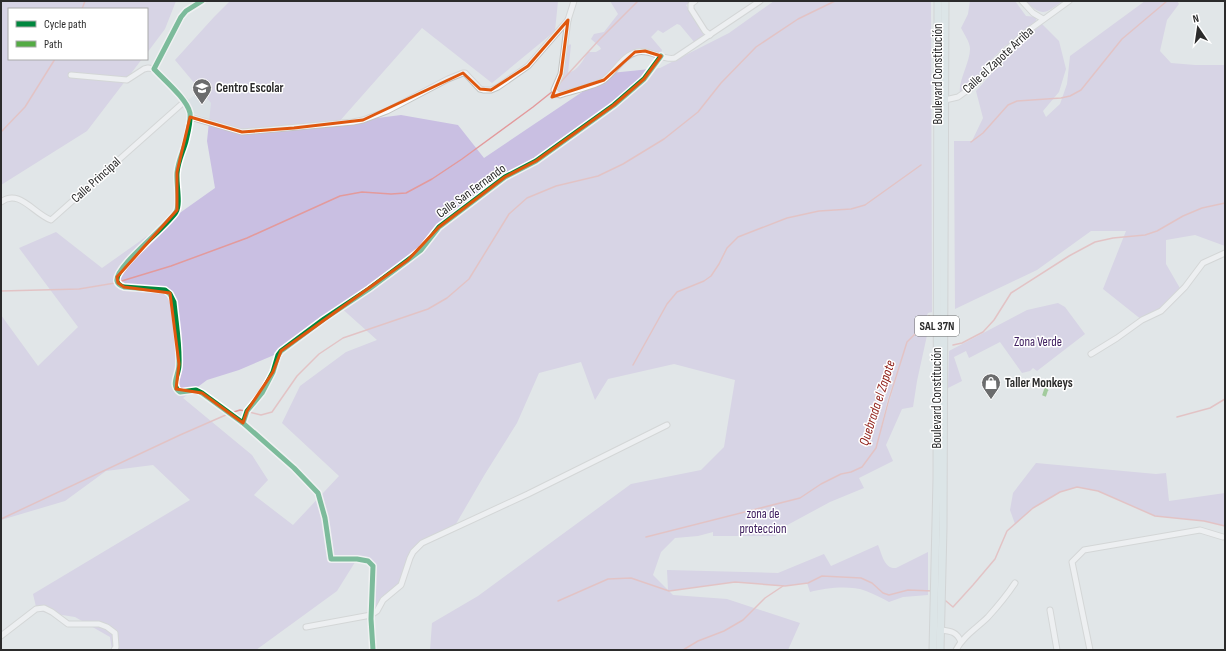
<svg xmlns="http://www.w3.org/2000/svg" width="1226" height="651" font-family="'Sofia Sans Condensed',sans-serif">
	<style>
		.education { fill: #d0dce2 }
		.green { fill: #c9bfe2; fill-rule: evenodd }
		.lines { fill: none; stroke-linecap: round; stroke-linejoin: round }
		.stream { stroke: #e39a9c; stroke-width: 1.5 }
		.minor-casing { stroke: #c2c4c3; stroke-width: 7 }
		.highway-casing { stroke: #bec0c0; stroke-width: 9 }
		.minor { stroke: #fafbfc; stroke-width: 5 }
		.highway { stroke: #d5e4e7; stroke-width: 7 }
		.quiet { stroke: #54ab44; stroke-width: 4; stroke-dasharray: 8 4; stroke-linecap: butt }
		.cycleway-casing { stroke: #fff; stroke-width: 8 }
		.cycleway { stroke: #00873e; stroke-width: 5 }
		.marked { fill: none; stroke: #df570e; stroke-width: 3; stroke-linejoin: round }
		.labels { text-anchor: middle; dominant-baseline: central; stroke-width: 3; stroke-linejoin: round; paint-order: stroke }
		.shield { fill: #fff; stroke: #6b6b6b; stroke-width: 1 }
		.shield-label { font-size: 12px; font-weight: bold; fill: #2b2b2b }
		.street-label { font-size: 13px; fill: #2b2b2b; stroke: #fff }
		.poi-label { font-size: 13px; font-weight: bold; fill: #2b2b2b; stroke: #fff; text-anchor: start }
		.park-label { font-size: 13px; fill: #412161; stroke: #fff }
		.water-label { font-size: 14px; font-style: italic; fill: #902019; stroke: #fff }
	</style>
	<rect width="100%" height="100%" fill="#e1e6e8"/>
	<polygon class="education" points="202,89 220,112 211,120 207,119 194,113 188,100"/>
	<g class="green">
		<polygon points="1,1 176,1 165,29 147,53 147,9 9,9 9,59 142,59 87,131 1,185"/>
		<path d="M230,1H558L555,31L492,83L422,28L338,123L401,115L458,125L484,158L597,82L562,92L559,93L556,90L565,70L568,46L570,44L571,45L568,73C578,71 583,60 588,52H596L601,49L600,47L591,39L594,34L604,32L618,14L610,1H692L686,5L704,35V36L695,43L680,25L677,24L663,33L658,30L651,37L662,50L661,53C655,53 649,49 643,48C629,47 619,63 611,73L660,68L729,33L774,1H931L932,312L928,313L923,324L929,316L931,317L917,381L913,407L902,409L886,445L893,461L859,478L864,488L830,502L780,529H776V536H713V532L698,536L675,538L661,552L653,575L668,590L667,570L778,573L824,554L831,566L878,545C882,554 884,569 896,568L928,552V595L903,597L889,602C882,598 874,594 866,591C850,585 826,588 810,592L807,583L785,586L735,582L669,591L673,595L727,599L800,623L788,650H430L432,623L478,596L631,484L701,470L724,447L735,380L674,364L608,379L595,400L581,362L539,373L517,423L485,474L453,529L422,543L413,552L401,585L371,615L373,566L357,559L337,591L256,650H112L110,637L75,617L37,611L33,594L190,500L153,465L106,471L65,501L1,520V315L38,366L78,327L19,248L56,232L102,268L215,188L207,141L211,103L175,60L214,17ZM339,306L377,340L346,352L300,386L282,423L339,476L293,525L254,495L268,480L252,455L183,398L207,380L239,370L286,350ZM902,358L876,447V448L888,398Z"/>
		<path d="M970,1H1015L1026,16L1037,17L1035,23L1014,41L1005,46L992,59L981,78L960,92C958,82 970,62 970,49C970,42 964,34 961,28L968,14Z"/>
		<path d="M1026,1H1063C1045,13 1043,18 1026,1Z"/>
		<polygon points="1145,1 1177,1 1179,4 1167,20 1160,51 1171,63 1195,65 1225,65 1225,246 1195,235 1166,240 1166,264 1181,290 1159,309 1142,320 1103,289 1126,231 1091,231 1037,270 955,309 954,141 972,141 983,118 976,91 1000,64 1007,53 1042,24 1059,41 1066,69 1059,92 1043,111 1046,117 1060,104 1067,84 1070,56"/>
		<polygon points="1058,303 1065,307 1085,334 1037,371 1033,368 1030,371 1022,373 1000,342 969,358 966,351 954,357 962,381 948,388 949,351 1027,310"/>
		<polygon points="1036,463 1156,474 1166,473 1169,501 1225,493 1225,526 1204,521 1155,516 1098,491 1077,487 1060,492 1033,508 1015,524 1010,510 1013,493"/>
	</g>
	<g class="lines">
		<g class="stream">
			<polyline points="82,9 85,1"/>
			<polyline points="558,85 600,39 638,1"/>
			<polyline points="1,132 25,107 55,59"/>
			<polyline points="971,142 983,133 1008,105 1017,101 1061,98 1070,96 1081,90 1122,39 1167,1"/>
			<polyline points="1,291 79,289 115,283 171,266 247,238 340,196 362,192 391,194 406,193 432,179 462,159 533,107 553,91"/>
			<polyline points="953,345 962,343 983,332 994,320 1011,293 1069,256 1095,242 1113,238 1145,235 1157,231 1183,216 1202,208 1225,203"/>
			<polyline points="633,365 667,304 677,292 704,281 711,276 719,264 727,248 738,237 787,218 819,211 851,209 865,205 921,165"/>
			<polyline points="249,412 261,415 272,412 297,376 319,354 343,338 428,309 447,298 469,279 509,214 527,198 556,186 598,176 623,164 664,139 698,112 721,83 756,47 798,19 835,1"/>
			<polyline points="231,413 240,410 245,411"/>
			<polyline points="1177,417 1210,408 1225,399"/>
			<polyline points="1,519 180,435 228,414"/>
			<polyline points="646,537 800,498 821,484 841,474 851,472 862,467 876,448 889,399 907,342 922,327 929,316 931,317"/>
			<polyline points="558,601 608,579 631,578 669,591 735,582 785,586 808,583 822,576 861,578 872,583 883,593 889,595 908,590 933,591"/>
			<polyline points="946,601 953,607 973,585 995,559 1007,531 1033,508 1060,492 1077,487 1098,491 1155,516 1204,521 1225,526"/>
			<polyline points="683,650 698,641 724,631 743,620 765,598 783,586"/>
		</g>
		<g class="minor-casing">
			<g id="minor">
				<path d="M202,1L186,11L181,17L154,69C164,80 187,99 190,113C191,122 188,132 186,141C183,152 178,161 177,173C176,184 181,204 176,212C168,226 114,267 117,281C118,285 121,286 124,287L165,290L170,294L174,302C176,323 180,345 179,365C179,375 170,385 180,392L196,390L202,393L243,423L294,468L318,493L325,518L331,559H357L368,561L373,566L371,619L373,650"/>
				<path d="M574,1L568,20L561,74L554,90L557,94L560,95C571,91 596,86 604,80C615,72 623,55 637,52C652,49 662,61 675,58L760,1"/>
				<polyline points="695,1 691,4 691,9 705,31 710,35"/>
				<polyline points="1022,1 1033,13 1043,19"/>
				<polyline points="71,75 127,80 144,69 148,68 154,69"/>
				<polyline points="945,100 958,97 976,84 985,74 1003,53 1029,30 1069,1"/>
				<polyline points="190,117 242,132 353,122 363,120 387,111 448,79 463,73 465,73 480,89 484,90 491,90 498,87 528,66 568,20"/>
				<path d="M1,202C19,188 34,214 51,220L185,101"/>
				<polyline points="1091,354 1117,338 1142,320 1161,311 1185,287 1203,263 1225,253"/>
				<polyline points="243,423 247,411 262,393 273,372 278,355 281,351 324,319 369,289 408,260 421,250 439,227 505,177 536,161 614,105 644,79 661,56"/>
				<polyline points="1050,610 1057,650"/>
				<polyline points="306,627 371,615 377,611 383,600 401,585 410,558 413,552 422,543 528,494 667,425"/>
				<path d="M941,630C951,631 957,632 961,642"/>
				<polyline points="1,636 36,609 44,608 52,612 68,624 99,624 107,627 115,633 116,647 114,650"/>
				<path d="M956,650C963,636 977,628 988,617C998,606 1007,595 1015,583"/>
				<polyline points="1090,650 1072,562 1084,550 1200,530 1223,537"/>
			</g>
		</g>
		<g class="highway-casing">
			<g id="highway">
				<polyline points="933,650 937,479 938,1"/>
				<polyline points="940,650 943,528 945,1"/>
			</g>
		</g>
		<use href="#minor" class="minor"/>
		<use href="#highway" class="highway"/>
		<polyline class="quiet" points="1044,396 1046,390 1051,385"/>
		<g class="cycleway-casing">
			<g id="cycleway">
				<path d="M202,1L186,11L181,17L154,69C164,80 187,99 190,113C191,122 188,132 186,141C183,152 178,161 177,173C176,184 181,204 176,212C168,226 114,267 117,281C118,285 121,286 124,287L165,290L170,294L174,302C176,323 180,345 179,365C179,375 170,385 180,392L196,390L202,393L243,423L294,468L318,493L325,518L331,559H357L368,561L373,566L371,619L373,650"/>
				<polyline points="243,423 247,411 262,393 273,372 278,355 281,351 324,319 369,289 408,260 421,250 439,227 505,177 536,161 614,105 644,79 661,56"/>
			</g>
		</g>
		<use href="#cycleway" class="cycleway"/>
	</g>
	<path d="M0 0H1226V651H0ZM568,20L561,74L552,97L604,80L635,52L645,51L661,56L644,79L614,105L536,161L505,177L439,227L408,260L281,351L273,372L247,411L243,423L202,393L176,389L179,364L170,293L124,287L118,283L117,277L177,210V172L190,117L242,132L294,128L363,120L463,73L480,89L491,90L528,66Z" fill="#e1e6e8" fill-opacity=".55" fill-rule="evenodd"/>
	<path class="marked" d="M568,20L561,74L552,97L604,80L635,52L645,51L661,56L644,79L614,105L536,161L505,177L439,227L408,260L281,351L273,372L247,411L243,423L202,393L176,389L179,364L170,293L124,287L118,283L117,277L177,210V172L190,117L242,132L294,128L363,120L463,73L480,89L491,90L528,66Z"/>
	<defs>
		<g id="school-pin" transform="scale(1)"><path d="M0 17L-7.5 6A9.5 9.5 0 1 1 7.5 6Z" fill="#6b6c6d" stroke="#fff"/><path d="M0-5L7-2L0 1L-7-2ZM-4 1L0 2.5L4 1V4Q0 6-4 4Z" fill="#fff"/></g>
		<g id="shop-pin" transform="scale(1)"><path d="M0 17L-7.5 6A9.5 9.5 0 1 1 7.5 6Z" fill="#6b6c6d" stroke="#fff"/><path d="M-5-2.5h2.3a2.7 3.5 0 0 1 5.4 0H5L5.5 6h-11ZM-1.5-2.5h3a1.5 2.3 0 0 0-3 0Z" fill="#fff"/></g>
	</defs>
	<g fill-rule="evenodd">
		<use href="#school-pin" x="202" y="88"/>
		<use href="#shop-pin" x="991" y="383"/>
	</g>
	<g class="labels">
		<rect class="shield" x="915" y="316" width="44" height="20" rx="3"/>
		<g class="shield-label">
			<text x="937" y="326">SAL 37N</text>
		</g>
		<g class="street-label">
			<text transform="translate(998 60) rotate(-43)">Calle el Zapote Arriba</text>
			<text transform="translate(938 74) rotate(-90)">Boulevard Constitución</text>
			<text transform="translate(96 180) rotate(-42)">Calle Principal</text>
			<text transform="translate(471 191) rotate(-36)">Calle San Fernando</text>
			<text transform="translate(937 398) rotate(-90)">Boulevard Constitución</text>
		</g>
		<g class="poi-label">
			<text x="216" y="88">Centro Escolar</text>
			<text x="1005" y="383">Taller Monkeys</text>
		</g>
		<g class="park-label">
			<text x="1038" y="342">Zona Verde</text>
			<text x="763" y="514">zona de<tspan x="763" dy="15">proteccion</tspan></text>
		</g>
		<g class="water-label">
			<text transform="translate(877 403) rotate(-72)">Quebrada el Zapote</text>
		</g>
	</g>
	<rect width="1226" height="651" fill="none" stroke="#2b2b2b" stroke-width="4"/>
	<rect x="8" y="8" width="140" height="52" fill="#ffffff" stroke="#aaaaaa"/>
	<rect x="16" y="21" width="20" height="6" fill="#00873e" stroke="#aaaaaa"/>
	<text x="44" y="28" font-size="12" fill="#2b2b2b">Cycle path</text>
	<rect x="16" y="41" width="20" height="6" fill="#54ab44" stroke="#aaaaaa"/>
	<text x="44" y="48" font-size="12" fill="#2b2b2b">Path</text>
	<g transform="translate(1198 28) rotate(347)" stroke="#ffffff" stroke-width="3" paint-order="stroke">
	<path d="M0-3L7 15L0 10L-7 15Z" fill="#2b2b2b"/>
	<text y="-6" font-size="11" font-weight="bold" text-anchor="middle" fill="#2b2b2b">N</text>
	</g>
</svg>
